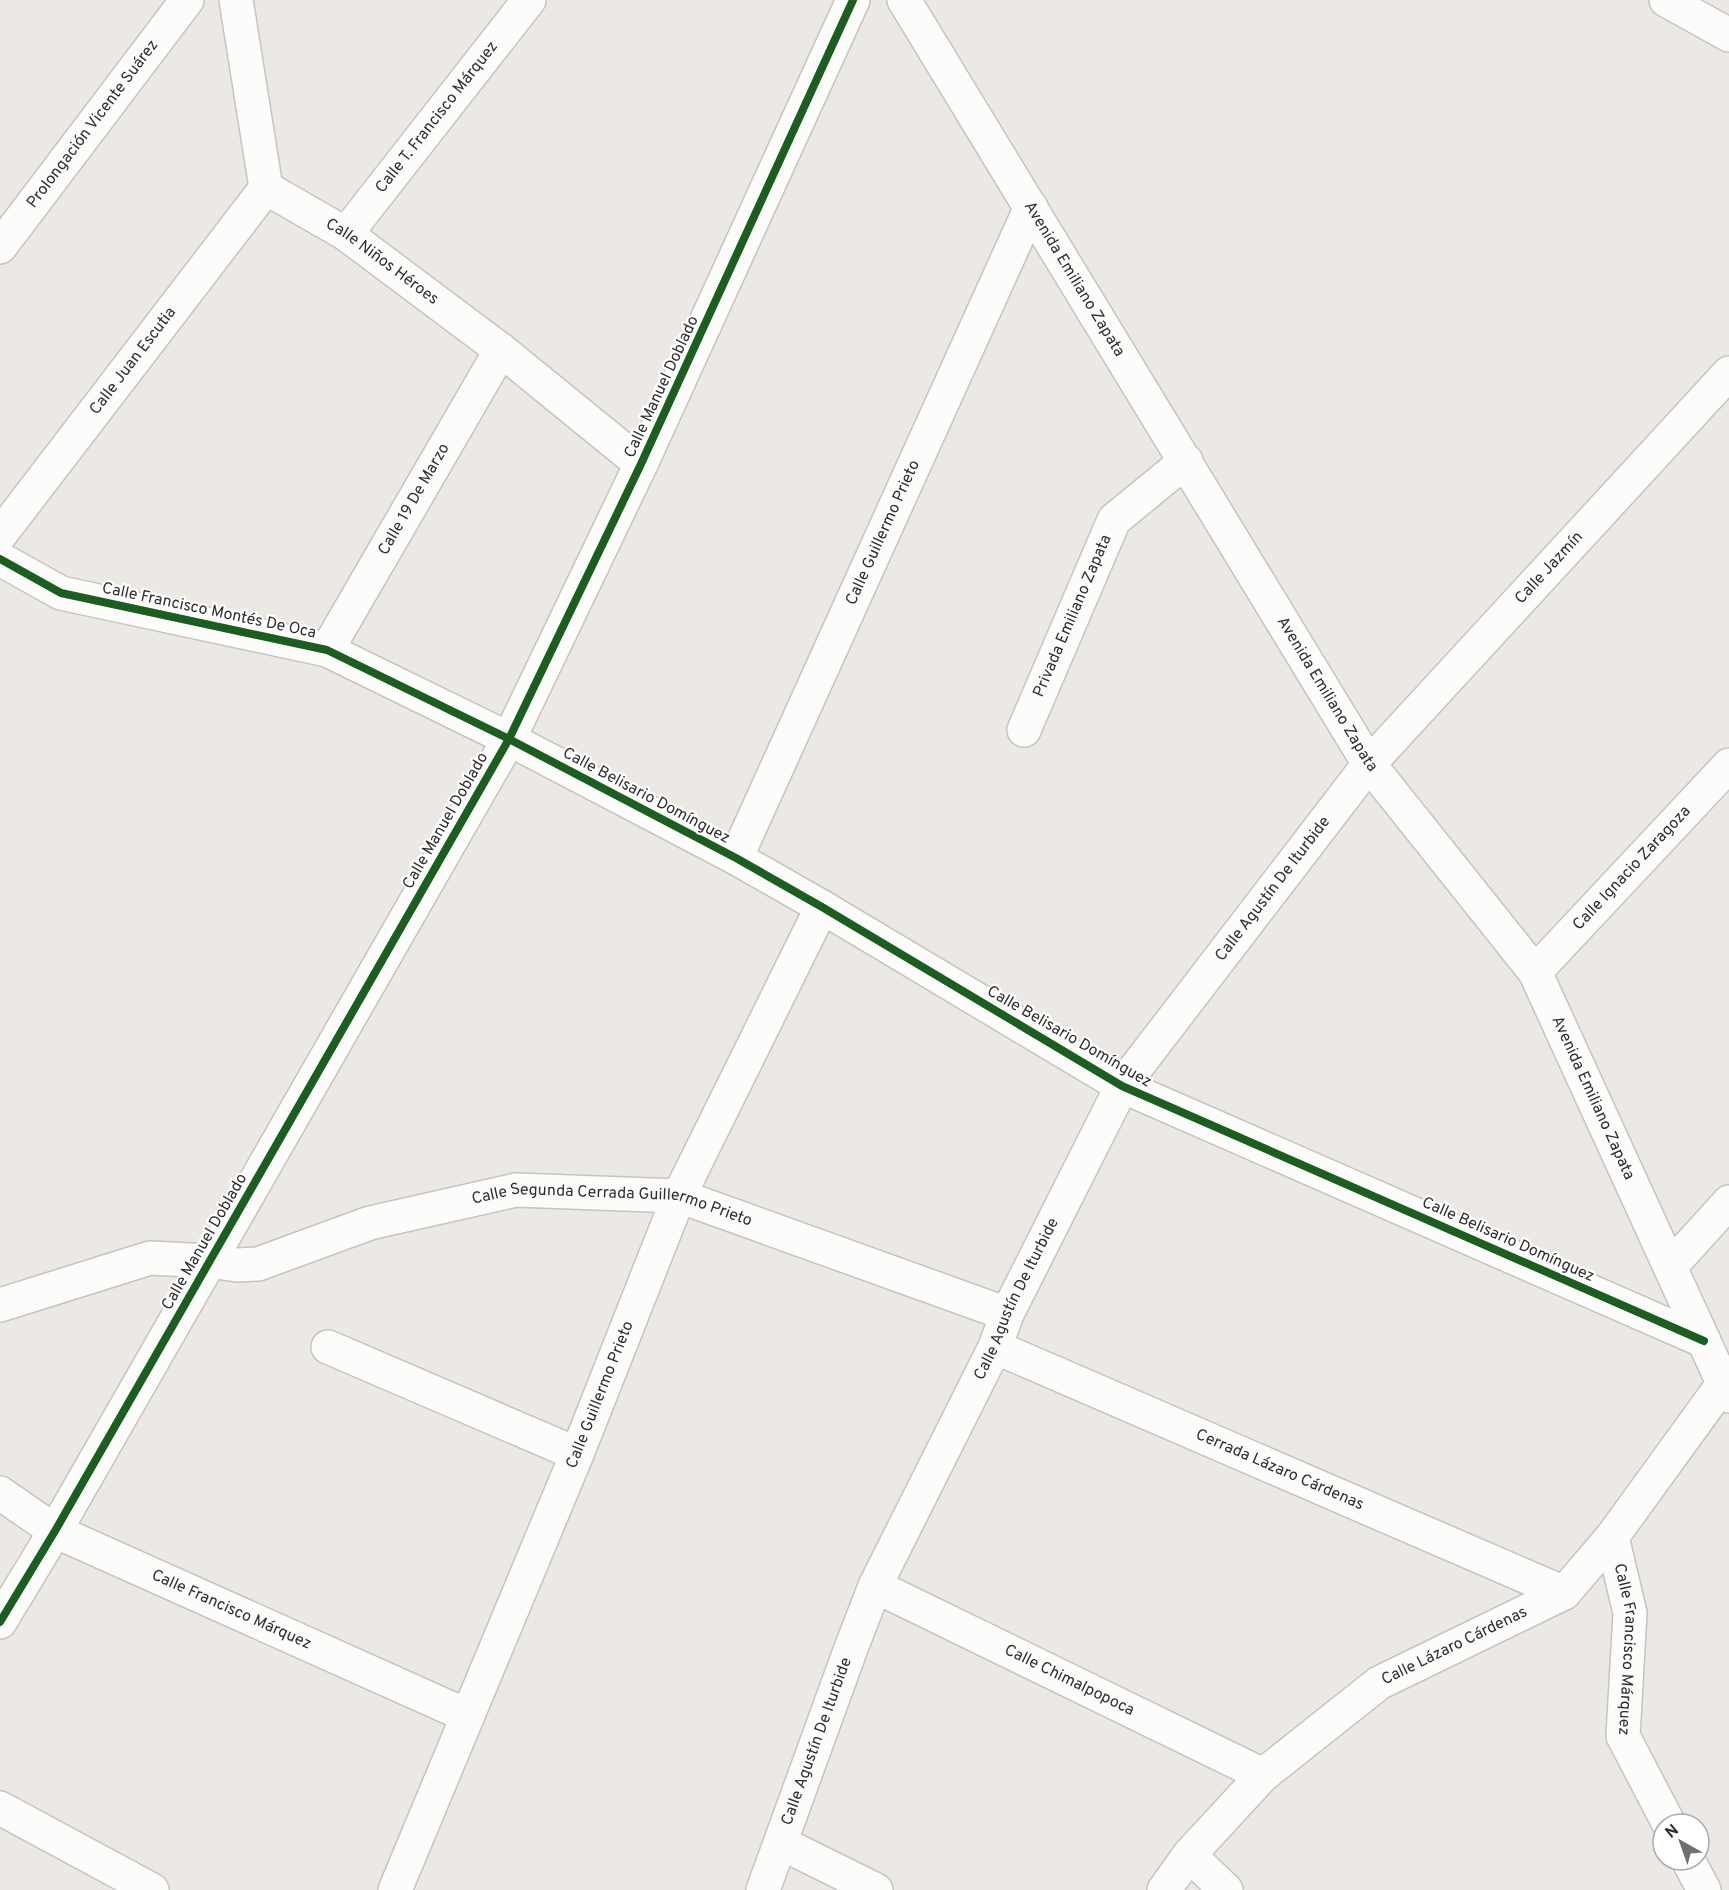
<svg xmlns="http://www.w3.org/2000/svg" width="1729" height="1890" font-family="Overpass,sans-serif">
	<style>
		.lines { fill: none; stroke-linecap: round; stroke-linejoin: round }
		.minor-casing { stroke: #c5c4c5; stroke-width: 36 }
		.minor { stroke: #fcfcfb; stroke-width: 33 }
		.cycleway-casing { stroke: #fff; stroke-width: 11 }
		.cycleway { stroke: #1b5e20; stroke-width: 8 }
		.labels { text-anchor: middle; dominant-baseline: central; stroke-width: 4.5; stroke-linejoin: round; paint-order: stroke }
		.street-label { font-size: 16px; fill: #2e2e2e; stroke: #fff }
	</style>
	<rect width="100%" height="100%" fill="#ece8e4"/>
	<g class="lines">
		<g class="minor-casing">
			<g id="minor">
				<path id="s1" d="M236,0L266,188L346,234L501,350L641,464"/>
				<path id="s2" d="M904,0L1369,764L1535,972L1729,1396"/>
				<polyline points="1666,0 1729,35"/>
				<path id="s3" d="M346,234L529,0"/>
				<path id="s4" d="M0,247L187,0"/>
				<path id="s5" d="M0,535L266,188"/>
				<polyline points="0,559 61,593 327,650 509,739 736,858 822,907 1122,1086 1704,1341"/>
				<path id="s6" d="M327,650L501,350"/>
				<path id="s7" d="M1024,730L1114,520L1186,461"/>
				<path id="s8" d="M736,858L1031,207"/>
				<path id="s9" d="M1535,972L1729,765"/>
				<polyline points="1670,1267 1729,1202"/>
				<path id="s10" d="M0,1305L150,1258L210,1261L237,1265L258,1264L370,1223L516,1190L679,1196L1007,1314"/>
				<polyline points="328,1347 577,1454"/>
				<path id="s11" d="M995,1347L1564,1593"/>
				<path id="s12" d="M0,1493L55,1531L468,1716"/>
				<path id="s13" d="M1612,1537L1630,1613L1623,1736L1669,1824"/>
				<path id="s14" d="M875,1586L1263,1775"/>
				<polyline points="0,1622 55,1531 509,739 641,464 853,0"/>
				<polyline points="0,1808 152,1890"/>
				<polyline points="781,1843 876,1890"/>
				<polyline points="1189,1855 1226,1890"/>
				<polyline points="1688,1860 1704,1890"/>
				<path id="s15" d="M395,1890L577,1454L679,1196L822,907"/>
				<path id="s16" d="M763,1890L850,1651L875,1586L995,1347L1007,1314L1122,1086L1369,764L1729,373"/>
				<path id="s17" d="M1164,1890L1189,1855L1263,1775L1379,1683L1564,1593L1612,1537L1723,1384"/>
			</g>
		</g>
		<use href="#minor" class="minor"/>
		<g class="cycleway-casing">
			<g id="cycleway">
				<polyline points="0,559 61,593 327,650 509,739 736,858 822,907 1122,1086 1704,1341"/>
				<polyline points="0,1622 55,1531 509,739 641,464 853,0"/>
			</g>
		</g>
		<use href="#cycleway" class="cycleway"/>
	</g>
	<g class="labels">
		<g class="street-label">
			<text stroke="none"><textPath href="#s3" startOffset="148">Calle T. Francisco Márquez</textPath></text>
			<text stroke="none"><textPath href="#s4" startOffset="154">Prolongación Vicente Suárez</textPath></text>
			<text stroke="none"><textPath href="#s1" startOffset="328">Calle Niños Héroes</textPath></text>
			<text stroke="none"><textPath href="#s2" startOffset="327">Avenida Emiliano Zapata</textPath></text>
			<text stroke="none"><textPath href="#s5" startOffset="219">Calle Juan Escutia</textPath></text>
			<text transform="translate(662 387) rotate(-65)">Calle Manuel Doblado</text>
			<text stroke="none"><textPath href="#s6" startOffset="174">Calle 19 De Marzo</textPath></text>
			<text stroke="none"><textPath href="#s8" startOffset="357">Calle Guillermo Prieto</textPath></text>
			<text stroke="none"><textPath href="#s16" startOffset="1554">Calle Jazmín</textPath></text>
			<text transform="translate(209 611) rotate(12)">Calle Francisco Montés De Oca</text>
			<text stroke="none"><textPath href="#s7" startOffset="124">Privada Emiliano Zapata</textPath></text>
			<text stroke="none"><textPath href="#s2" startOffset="813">Avenida Emiliano Zapata</textPath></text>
			<text transform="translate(646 796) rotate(28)">Calle Belisario Domínguez</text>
			<text transform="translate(446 821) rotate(-60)">Calle Manuel Doblado</text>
			<text stroke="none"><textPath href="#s9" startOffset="142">Calle Ignacio Zaragoza</textPath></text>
			<text stroke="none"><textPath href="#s16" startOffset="1130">Calle Agustín De Iturbide</textPath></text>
			<text transform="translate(1069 1037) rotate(30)">Calle Belisario Domínguez</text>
			<text stroke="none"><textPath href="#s2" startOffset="1299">Avenida Emiliano Zapata</textPath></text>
			<text stroke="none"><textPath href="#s10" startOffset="632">Calle Segunda Cerrada Guillermo Prieto</textPath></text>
			<text transform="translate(1508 1240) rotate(24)">Calle Belisario Domínguez</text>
			<text transform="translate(205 1242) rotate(-60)">Calle Manuel Doblado</text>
			<text stroke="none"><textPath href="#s16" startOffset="644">Calle Agustín De Iturbide</textPath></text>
			<text stroke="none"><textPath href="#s15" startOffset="536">Calle Guillermo Prieto</textPath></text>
			<text stroke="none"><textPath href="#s11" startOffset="310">Cerrada Lázaro Cárdenas</textPath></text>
			<text stroke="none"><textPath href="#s12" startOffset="260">Calle Francisco Márquez</textPath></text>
			<text stroke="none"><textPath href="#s17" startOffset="384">Calle Lázaro Cárdenas</textPath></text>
			<text stroke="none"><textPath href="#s13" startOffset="114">Calle Francisco Márquez</textPath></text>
			<text stroke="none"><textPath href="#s14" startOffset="216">Calle Chimalpopoca</textPath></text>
			<text stroke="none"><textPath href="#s16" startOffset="158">Calle Agustín De Iturbide</textPath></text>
		</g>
	</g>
	<g transform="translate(1681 1842) rotate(320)"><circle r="28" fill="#ffffff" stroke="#ababab" stroke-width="1.5"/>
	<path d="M0-4.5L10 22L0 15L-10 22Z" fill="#706f6e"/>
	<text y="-9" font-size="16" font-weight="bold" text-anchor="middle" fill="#2e2e2e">N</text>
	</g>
</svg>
